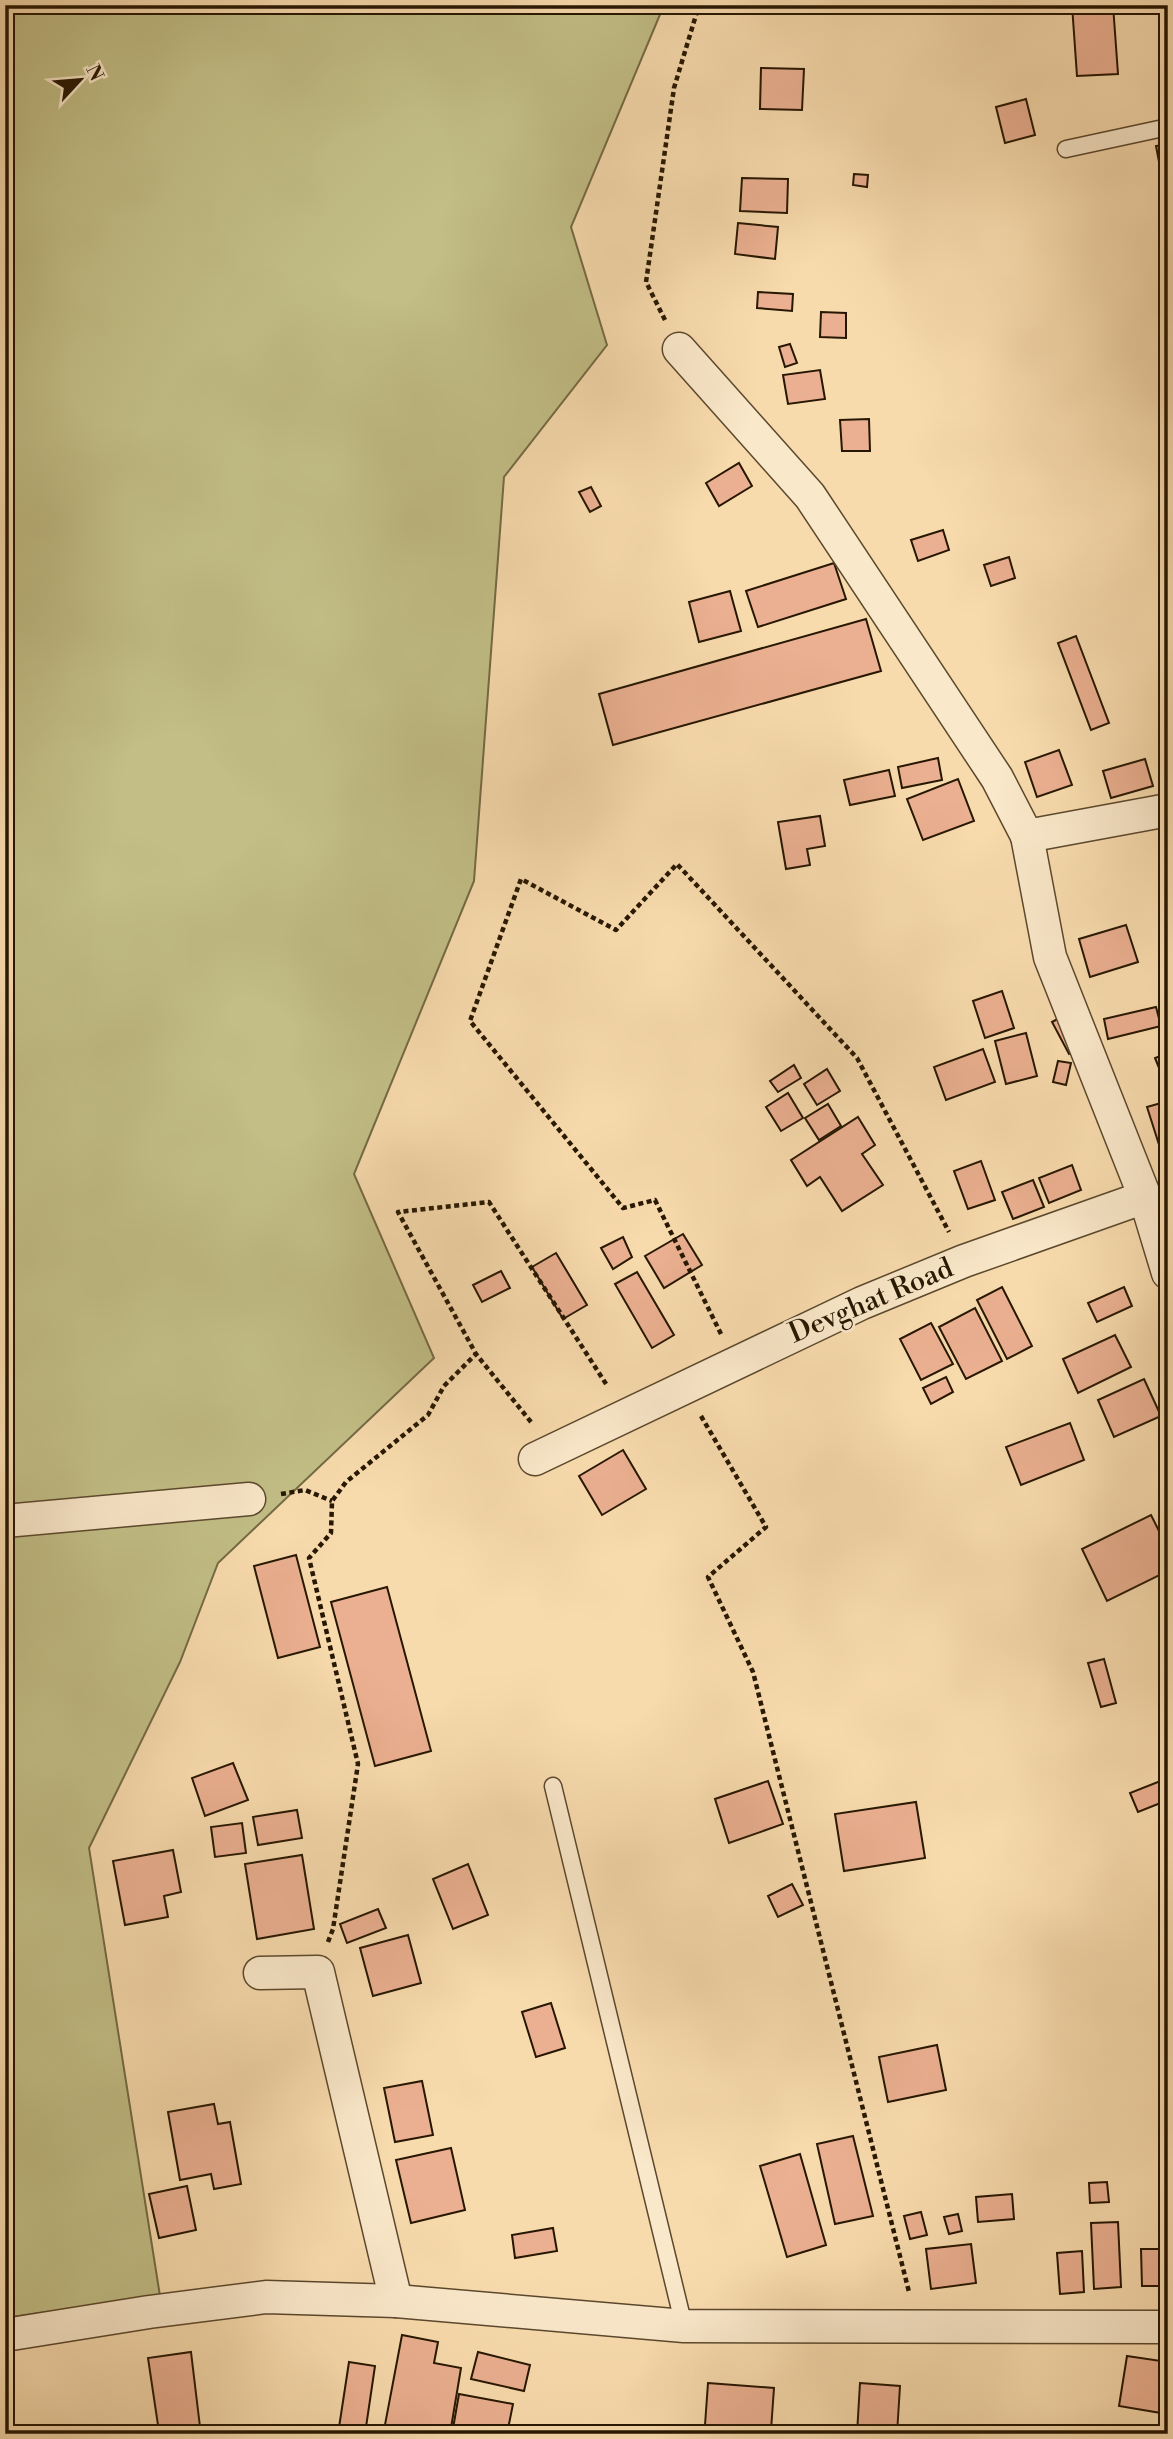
<svg xmlns="http://www.w3.org/2000/svg" width="1173" height="2439" font-family="'Libre Bodoni',serif">
	<style>
		.green { fill: #c2be86; stroke: #746a44; stroke-width: 2 }
		.building { fill: #ebb091; stroke: #271702; stroke-width: 2 }
		.lines { fill: none; stroke-linecap: round; stroke-linejoin: round }
		.lane-casing { stroke: #5b482d; stroke-width: 19 }
		.street-casing { stroke: #5b482d; stroke-width: 35 }
		.path { stroke: #271702; stroke-width: 4.5; stroke-dasharray: 5 3.5; stroke-linecap: butt }
		.lane { stroke: #fae8ca; stroke-width: 16 }
		.street { stroke: #fae8ca; stroke-width: 32 }
		.labels { text-anchor: middle; dominant-baseline: central; stroke-width: 5; stroke-linejoin: round; paint-order: stroke }
		.street-label { font-size: 28px; fill: #271702; stroke: #fae8ca }
	</style>
	<rect width="100%" height="100%" fill="#f8dbad"/>
	<filter id="stains"><feTurbulence type="fractalNoise" baseFrequency=".00286" numOctaves="4"/><feColorMatrix values="0 0 0 0 .2 0 0 0 0 .09 0 0 0 0 .02 0 0 0 .5 -.17"/></filter>
	<radialGradient id="worn" r=".72"><stop offset=".6" stop-color="#630" stop-opacity="0"/><stop offset="1" stop-color="#630" stop-opacity=".3"/></radialGradient>
	<polygon class="green" points="5,5 664,5 571,227 607,345 504,477 474,881 354,1174 434,1358 218,1563 180,1662 89,1848 160,2296 5,2318"/>
	<g class="building">
		<polygon points="1072,5 1113,5 1118,74 1077,76"/>
		<polygon points="761,68 804,69 802,110 760,109"/>
		<polygon points="1026,99 1035,135 1005,143 996,107"/>
		<polygon points="1168,144 1168,209 1156,146"/>
		<polygon points="854,174 868,175 867,187 853,185"/>
		<polygon points="742,178 788,179 787,213 740,211"/>
		<polygon points="738,223 778,227 775,259 735,254"/>
		<polygon points="758,292 793,294 792,311 757,308"/>
		<polygon points="821,312 846,313 846,338 820,337"/>
		<polygon points="790,344 797,363 785,367 779,347"/>
		<polygon points="820,370 825,399 788,404 783,375"/>
		<polygon points="869,419 870,451 842,451 840,420"/>
		<polygon points="739,463 752,486 719,506 706,483"/>
		<polygon points="591,487 601,506 590,512 579,492"/>
		<polygon points="943,530 949,550 918,561 911,540"/>
		<polygon points="1009,557 1015,578 991,586 984,565"/>
		<polygon points="834,563 846,599 758,627 746,591"/>
		<polygon points="730,591 741,631 699,642 689,602"/>
		<polygon points="866,619 881,671 613,745 599,694"/>
		<polygon points="1076,636 1109,723 1091,730 1058,643"/>
		<polygon points="1059,750 1072,785 1037,797 1025,762"/>
		<polygon points="938,758 942,780 902,788 898,767"/>
		<polygon points="1145,759 1153,786 1111,798 1103,771"/>
		<polygon points="889,770 895,796 850,805 844,780"/>
		<polygon points="958,779 974,821 923,840 907,799"/>
		<polygon points="820,816 825,846 807,849 810,865 786,869 778,822"/>
		<polygon points="1126,925 1138,962 1090,977 1079,939"/>
		<polygon points="1002,991 1014,1028 985,1038 973,1001"/>
		<polygon points="1156,1007 1161,1026 1108,1039 1104,1019"/>
		<polygon points="1063,1016 1080,1048 1069,1054 1052,1022"/>
		<polygon points="1026,1033 1037,1076 1006,1084 995,1041"/>
		<polygon points="983,1049 995,1082 946,1100 934,1067"/>
		<polygon points="1168,1053 1168,1090 1155,1058"/>
		<polygon points="1058,1061 1071,1063 1066,1085 1053,1082"/>
		<polygon points="794,1065 801,1078 778,1092 770,1081"/>
		<polygon points="827,1069 840,1091 817,1105 804,1084"/>
		<polygon points="788,1093 803,1118 781,1131 766,1107"/>
		<polygon points="1168,1101 1168,1152 1162,1154 1147,1107"/>
		<polygon points="828,1104 841,1126 819,1140 805,1118"/>
		<polygon points="858,1117 875,1145 862,1154 883,1185 842,1211 820,1177 807,1186 791,1160"/>
		<polygon points="981,1161 995,1200 968,1209 954,1171"/>
		<polygon points="1072,1165 1081,1190 1049,1203 1039,1178"/>
		<polygon points="1033,1180 1044,1207 1013,1219 1002,1192"/>
		<polygon points="683,1234 702,1265 664,1288 645,1256"/>
		<polygon points="623,1237 632,1257 613,1269 601,1248"/>
		<polygon points="556,1253 587,1305 563,1319 532,1267"/>
		<polygon points="501,1271 510,1288 482,1302 473,1285"/>
		<polygon points="637,1272 674,1335 652,1348 615,1284"/>
		<polygon points="1002,1287 1032,1346 1007,1359 977,1300"/>
		<polygon points="1124,1287 1132,1306 1097,1322 1088,1303"/>
		<polygon points="975,1308 1002,1361 966,1379 939,1327"/>
		<polygon points="931,1323 953,1364 921,1380 900,1339"/>
		<polygon points="1115,1335 1131,1367 1078,1393 1063,1359"/>
		<polygon points="946,1377 953,1392 931,1404 923,1388"/>
		<polygon points="1144,1379 1161,1416 1114,1437 1098,1400"/>
		<polygon points="1070,1423 1084,1460 1021,1485 1006,1447"/>
		<polygon points="623,1450 646,1489 602,1515 579,1476"/>
		<polygon points="1151,1515 1168,1549 1168,1571 1107,1601 1082,1549"/>
		<polygon points="296,1555 320,1647 278,1658 254,1566"/>
		<polygon points="387,1587 431,1751 375,1766 331,1602"/>
		<polygon points="1104,1659 1116,1703 1101,1707 1088,1663"/>
		<polygon points="233,1763 248,1800 205,1816 192,1778"/>
		<polygon points="1168,1778 1168,1800 1138,1812 1130,1793"/>
		<polygon points="768,1781 783,1824 729,1843 715,1799"/>
		<polygon points="916,1802 925,1858 844,1871 835,1814"/>
		<polygon points="297,1810 302,1838 258,1845 253,1817"/>
		<polygon points="242,1823 246,1853 215,1857 211,1827"/>
		<polygon points="173,1850 181,1892 164,1896 168,1917 125,1925 113,1861"/>
		<polygon points="302,1855 314,1929 257,1939 245,1864"/>
		<polygon points="468,1864 488,1915 453,1929 433,1879"/>
		<polygon points="792,1884 803,1905 778,1917 768,1896"/>
		<polygon points="378,1909 386,1928 347,1943 340,1924"/>
		<polygon points="408,1935 421,1983 373,1996 360,1948"/>
		<polygon points="551,2003 565,2048 536,2057 522,2012"/>
		<polygon points="937,2045 946,2090 888,2102 879,2057"/>
		<polygon points="422,2081 433,2135 395,2142 384,2088"/>
		<polygon points="214,2104 218,2124 230,2122 241,2184 214,2189 211,2174 180,2180 168,2112"/>
		<polygon points="853,2136 873,2216 835,2224 817,2144"/>
		<polygon points="451,2148 465,2210 411,2223 396,2160"/>
		<polygon points="800,2154 826,2245 787,2257 760,2166"/>
		<polygon points="1107,2182 1109,2202 1090,2203 1089,2183"/>
		<polygon points="187,2186 196,2230 159,2238 149,2194"/>
		<polygon points="1012,2194 1014,2219 978,2222 976,2197"/>
		<polygon points="921,2212 927,2235 910,2239 904,2216"/>
		<polygon points="958,2214 962,2231 949,2234 944,2217"/>
		<polygon points="1118,2222 1121,2287 1094,2289 1091,2223"/>
		<polygon points="553,2228 557,2251 515,2258 512,2235"/>
		<polygon points="971,2244 976,2283 931,2289 926,2249"/>
		<polygon points="1141,2249 1168,2249 1168,2286 1142,2286"/>
		<polygon points="1082,2251 1084,2292 1060,2294 1057,2253"/>
		<polygon points="402,2335 438,2342 434,2363 461,2368 450,2434 423,2429 422,2434 384,2430"/>
		<polygon points="191,2352 200,2427 159,2432 148,2358"/>
		<polygon points="478,2352 530,2365 524,2391 471,2379"/>
		<polygon points="1127,2356 1168,2362 1161,2413 1119,2406"/>
		<polygon points="349,2362 375,2366 365,2434 338,2434"/>
		<polygon points="708,2383 774,2388 771,2430 705,2425"/>
		<polygon points="860,2383 900,2386 897,2434 857,2434"/>
		<polygon points="459,2394 513,2404 507,2434 452,2434"/>
	</g>
	<g class="lines">
		<g class="lane-casing">
			<g id="lane">
				<polyline points="1066,149 1168,127"/>
				<polyline points="553,1786 684,2326"/>
			</g>
		</g>
		<g class="street-casing">
			<g id="street">
				<polyline points="679,349 810,496 997,778 1027,836 1168,810"/>
				<polyline points="1027,836 1050,957 1145,1197"/>
				<polyline points="535,1459 862,1303 964,1261 1145,1197 1168,1273"/>
				<polyline points="5,1521 249,1499"/>
				<polyline points="260,1973 318,1972 396,2301"/>
				<polyline points="5,2335 149,2312 266,2297 396,2301 684,2326 1168,2327"/>
			</g>
		</g>
		<g class="path">
			<polyline points="665,320 646,282 674,88 699,5"/>
			<polyline points="721,1334 655,1200 623,1208 470,1021 521,879 616,930 677,864 857,1058 949,1232"/>
			<polyline points="701,1416 766,1527 708,1577 753,1672 909,2292"/>
			<polyline points="531,1422 476,1354 398,1212 489,1202 608,1387"/>
			<polyline points="281,1494 305,1490 332,1501"/>
			<polyline points="328,1942 333,1929 358,1764 309,1558 331,1533 332,1501 346,1482 428,1415 444,1386 476,1354"/>
		</g>
		<use href="#lane" class="lane"/>
		<use href="#street" class="street"/>
	</g>
	<g class="labels">
		<g class="street-label">
			<text transform="translate(871 1301) rotate(-23)">Devghat Road</text>
		</g>
	</g>
	<rect width="1173" height="2439" fill="none" stroke="#f8dbad" stroke-width="28"/>
	<rect x="7" y="7" width="1159" height="2425" fill="none" stroke="#271702" stroke-width="3.5"/>
	<rect x="14" y="14" width="1145" height="2411" fill="none" stroke="#271702" stroke-width="2"/>
	<g transform="translate(80 80) rotate(64)" stroke="#fae8ca" stroke-width="5" paint-order="stroke">
	<path d="M0-5L12 26L0 18L-12 26Z" fill="#271702"/>
	<text y="-10" font-size="19" font-weight="bold" text-anchor="middle" fill="#271702">N</text>
	</g>
	<rect width="100%" height="100%" filter="url(#stains)"/>
	<rect width="100%" height="100%" fill="url(#worn)"/>
</svg>
